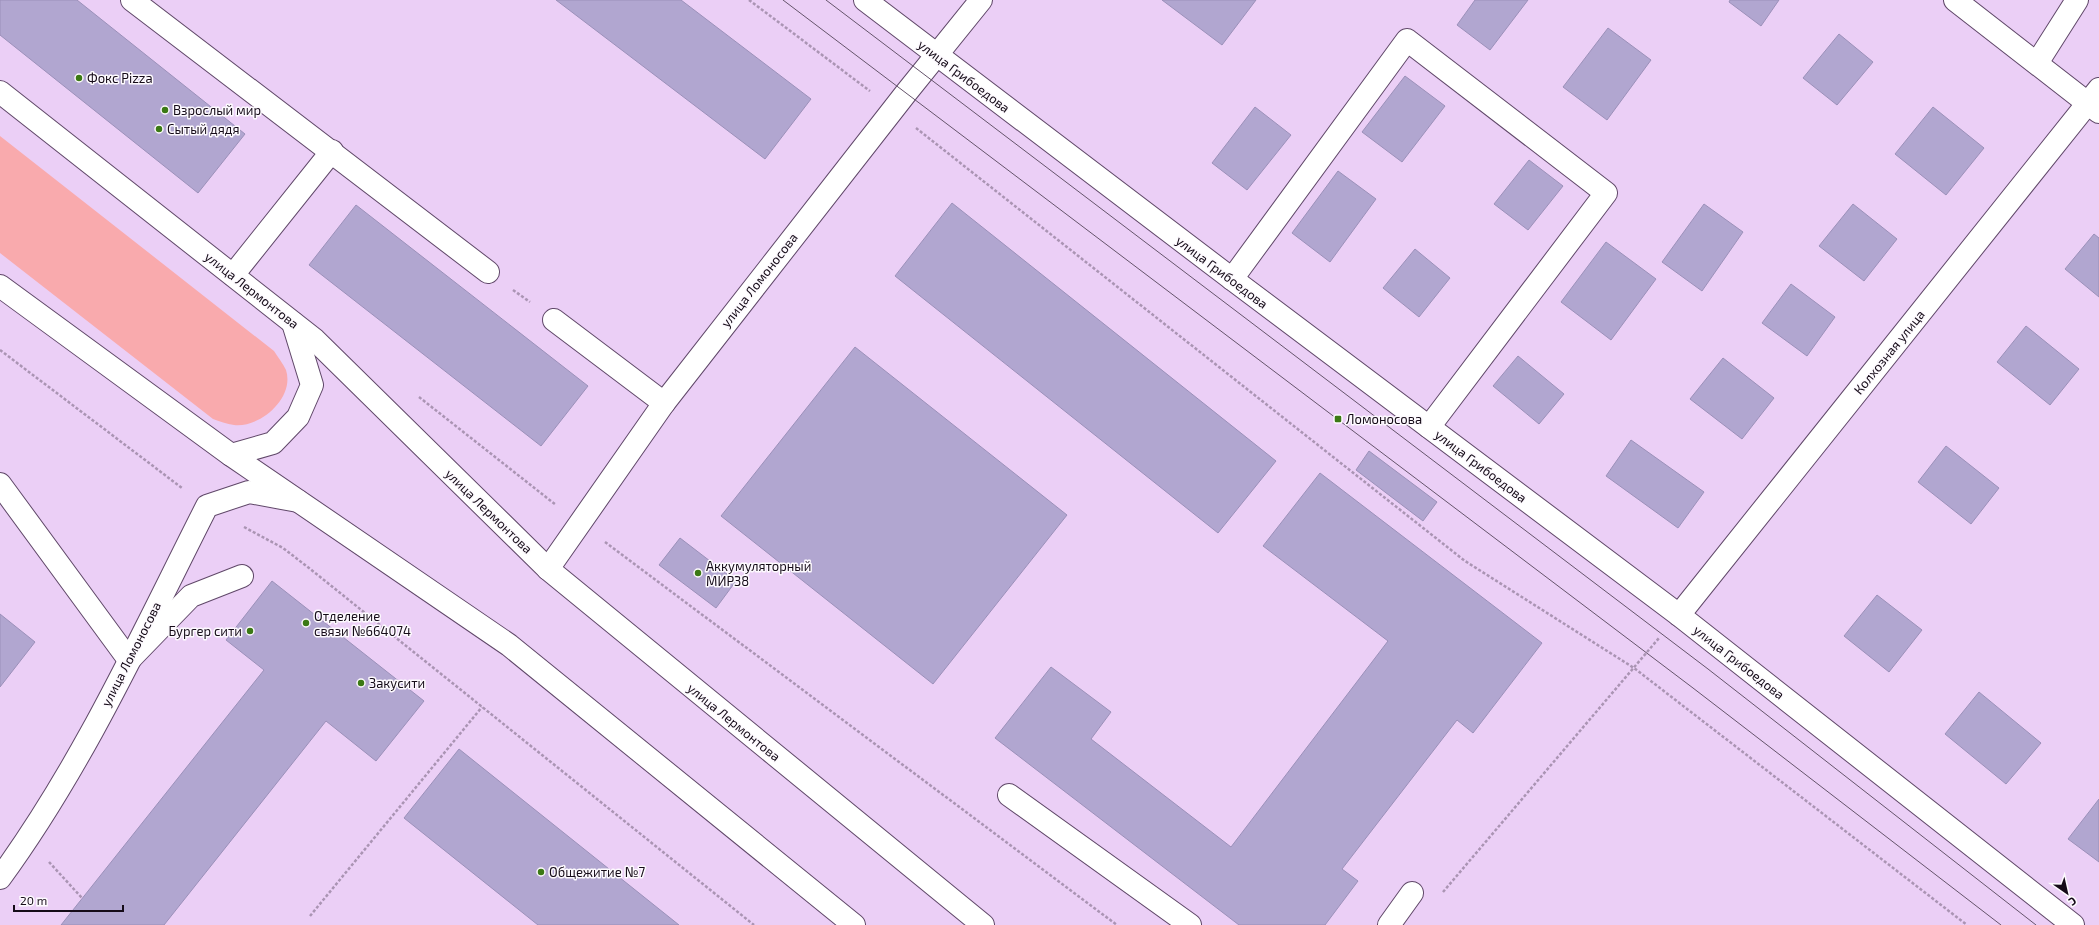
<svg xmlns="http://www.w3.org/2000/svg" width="2099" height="925" font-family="'Exo 2',sans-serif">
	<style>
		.green { fill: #f9aaad }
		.building { fill: #b1a6d0; stroke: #9b90b9 }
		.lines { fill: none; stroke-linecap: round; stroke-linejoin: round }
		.service-casing { stroke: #604869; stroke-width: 24 }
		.minor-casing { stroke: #604869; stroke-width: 24 }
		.secondary-casing { stroke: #604869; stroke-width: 24 }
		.path { stroke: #aa94b3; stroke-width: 2.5; stroke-dasharray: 3 2; stroke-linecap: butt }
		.service { stroke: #fff; stroke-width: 22 }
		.minor { stroke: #fff; stroke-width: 22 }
		.secondary { stroke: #fff; stroke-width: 22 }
		.tram { stroke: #65546b; stroke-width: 1 }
		.poi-dot { fill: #3b7915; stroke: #fdfafe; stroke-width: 1.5 }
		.labels { text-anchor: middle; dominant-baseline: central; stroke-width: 3; stroke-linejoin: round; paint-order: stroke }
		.street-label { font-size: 13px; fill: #150b18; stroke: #fdfafe }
		.poi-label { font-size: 13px; fill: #150b18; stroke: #fdfafe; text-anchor: start }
	</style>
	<rect width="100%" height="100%" fill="#ebcff6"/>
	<path class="green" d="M0,136L274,351C278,357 283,364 286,370C295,398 260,428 234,425C227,424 219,421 213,419L0,253Z"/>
	<g class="building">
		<polygon points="0,0 77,0 245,134 198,193 0,35"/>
		<polygon points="556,0 681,0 811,99 765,159"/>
		<polygon points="1162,0 1256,0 1222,45"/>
		<polygon points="1475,0 1528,0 1490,50 1457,25"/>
		<polygon points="1730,0 1779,0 1761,26 1729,2"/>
		<polygon points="1608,28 1651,60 1607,120 1563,87"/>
		<polygon points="1839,34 1873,62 1837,105 1803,78"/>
		<polygon points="1405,76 1445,106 1402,162 1362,132"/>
		<polygon points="1255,107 1291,135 1247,190 1212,163"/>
		<polygon points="1933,107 1984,148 1946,195 1895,154"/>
		<polygon points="1529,160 1563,186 1528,230 1494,204"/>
		<polygon points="1338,171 1376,199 1330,262 1292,233"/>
		<polygon points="952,203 1276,461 1218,533 895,276"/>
		<polygon points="1704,204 1743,232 1702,291 1662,262"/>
		<polygon points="1853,204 1897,239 1864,281 1819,246"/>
		<polygon points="356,205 588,386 541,446 309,265"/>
		<polygon points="2094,234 2099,238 2099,297 2065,269"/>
		<polygon points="1606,242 1656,279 1611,340 1561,302"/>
		<polygon points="1415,249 1450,278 1419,317 1383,288"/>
		<polygon points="1791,284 1835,317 1807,356 1762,323"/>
		<polygon points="2026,326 2079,369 2050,405 1997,362"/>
		<polygon points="855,347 1067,515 933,684 721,516"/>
		<polygon points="1518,356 1564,394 1539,424 1493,386"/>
		<polygon points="1723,358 1774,398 1742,439 1690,399"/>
		<polygon points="1631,440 1704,492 1678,528 1606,476"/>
		<polygon points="1946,446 1999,488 1971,524 1918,482"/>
		<polygon points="1369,451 1437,502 1423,521 1356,470"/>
		<polygon points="1320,473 1542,643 1473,733 1457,720 1342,869 1358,881 1325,925 1239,925 995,738 1051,667 1111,712 1091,739 1231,847 1388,641 1263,546"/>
		<polygon points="680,538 736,581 716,608 659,565"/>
		<polygon points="272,581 424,701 376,761 326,721 164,925 61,925 264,670 226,640"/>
		<polygon points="1877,595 1922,630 1889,672 1844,636"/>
		<polygon points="0,614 35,642 0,687"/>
		<polygon points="1979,692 2041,743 2006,784 1945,734"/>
		<polygon points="459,749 679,925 538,925 404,818"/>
		<polygon points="2099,799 2099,862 2068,839"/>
	</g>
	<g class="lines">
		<g class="service-casing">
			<g id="service">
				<polyline points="132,0 488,272"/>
				<polyline points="2037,63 2077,0"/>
				<polyline points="233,275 332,151"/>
				<polyline points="1232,279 1407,40 1606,193 1429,427"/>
				<polyline points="554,320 664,403"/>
				<polyline points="0,484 129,660 191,596 242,576"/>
				<polyline points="1009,795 1190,925"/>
				<polyline points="1389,925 1412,893"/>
			</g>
		</g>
		<g class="minor-casing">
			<g id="minor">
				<polyline points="865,0 1232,279 1679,615 2073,925"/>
				<polyline points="1955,0 2099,112"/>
				<polyline points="548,569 664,403 906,93 981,0"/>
				<polyline points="1679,615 2099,89"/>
				<path d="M0,878C84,763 143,632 207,506L249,492L298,501"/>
			</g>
		</g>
		<g class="secondary-casing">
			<g id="secondary">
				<polyline points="0,92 315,340 548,569 983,925"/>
				<polyline points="0,286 231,455 509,645 854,925"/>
				<polyline points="231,455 273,443 298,417 312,385 293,323"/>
			</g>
		</g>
		<g class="path">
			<polyline points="749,0 870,91"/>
			<polyline points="916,128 1465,561 1634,668 1967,925"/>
			<polyline points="513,290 530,302"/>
			<polyline points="0,350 182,488"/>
			<polyline points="419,397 556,505"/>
			<polyline points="244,527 283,548 309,568 754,925"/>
			<polyline points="605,542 1117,925"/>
			<polyline points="49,862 82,898"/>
			<polyline points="1443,892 1659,638"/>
			<polyline points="310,916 482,707"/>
		</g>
		<use href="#service" class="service"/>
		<use href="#minor" class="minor"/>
		<use href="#secondary" class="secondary"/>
		<g class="tram">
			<polyline points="783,0 1693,688 2001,925"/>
			<polyline points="826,0 1708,669 2036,925"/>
		</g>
	</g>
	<g class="poi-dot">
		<circle cx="79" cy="78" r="4"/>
		<circle cx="165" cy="110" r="4"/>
		<circle cx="159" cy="129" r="4"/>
		<rect x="1334" y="415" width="8" height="8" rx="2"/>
		<circle cx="698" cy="573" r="4"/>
		<circle cx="306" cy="623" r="4"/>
		<circle cx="250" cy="631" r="4"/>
		<circle cx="361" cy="683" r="4"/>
		<circle cx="541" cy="872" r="4"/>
	</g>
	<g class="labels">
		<g class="street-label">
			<text transform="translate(964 76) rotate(37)">улица Грибоедова</text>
			<text transform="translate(1222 272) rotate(37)">улица Грибоедова</text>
			<text transform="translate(759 280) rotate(-52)">улица Ломоносова</text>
			<text transform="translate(252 290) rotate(38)">улица Лермонтова</text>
			<text transform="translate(1889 352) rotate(-51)">Колхозная улица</text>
			<text transform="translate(1481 466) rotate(37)">улица Грибоедова</text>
			<text transform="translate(489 511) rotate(44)">улица Лермонтова</text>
			<text transform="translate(131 654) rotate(-63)">улица Ломоносова</text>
			<text transform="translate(1739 662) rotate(38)">улица Грибоедова</text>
			<text transform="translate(734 722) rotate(39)">улица Лермонтова</text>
		</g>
		<g class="poi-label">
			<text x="87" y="78">Фокс Pizza</text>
			<text x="173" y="110">Взрослый мир</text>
			<text x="167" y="129">Сытый дядя</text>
			<text x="1346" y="419">Ломоносова</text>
			<text x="706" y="566">Аккумуляторный<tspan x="706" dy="15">МИР38</tspan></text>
			<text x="314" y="616">Отделение<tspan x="314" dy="15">связи №664074</tspan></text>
			<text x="242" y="631" text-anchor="end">Бургер сити</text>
			<text x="369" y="683">Закусити</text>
			<text x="549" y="872">Общежитие №7</text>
		</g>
	</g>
	<g transform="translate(2067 893) rotate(146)" stroke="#fdfafe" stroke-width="3" paint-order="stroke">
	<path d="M0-3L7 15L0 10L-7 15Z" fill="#150b18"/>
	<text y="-6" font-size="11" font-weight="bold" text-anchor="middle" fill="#150b18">С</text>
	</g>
	<path d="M14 905v6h109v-6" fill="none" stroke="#150b18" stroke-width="2"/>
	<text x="20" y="905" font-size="12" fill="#150b18" stroke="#fdfafe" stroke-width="3" paint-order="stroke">20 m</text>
</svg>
